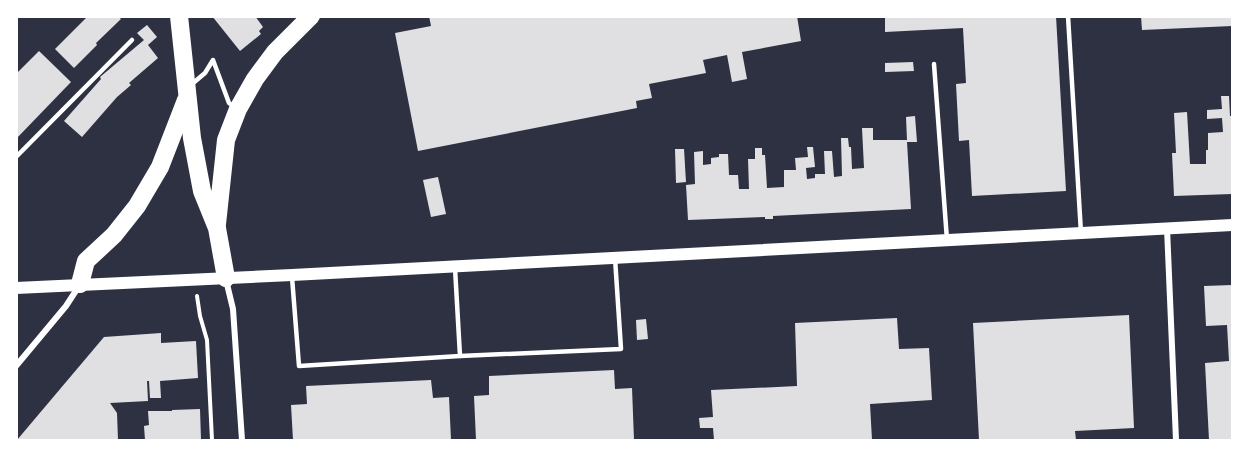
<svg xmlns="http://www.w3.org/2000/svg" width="1249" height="457" font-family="'Space Grotesk',sans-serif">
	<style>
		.building { fill: #e0e0e3 }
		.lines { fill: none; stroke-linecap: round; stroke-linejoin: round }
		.path { stroke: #fff; stroke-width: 4 }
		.service { stroke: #fff; stroke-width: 4.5 }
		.minor { stroke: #fff; stroke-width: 6 }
		.secondary { stroke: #fff; stroke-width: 12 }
		.motorway { stroke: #fff; stroke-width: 18 }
	</style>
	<rect width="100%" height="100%" fill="#2d3142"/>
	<g class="building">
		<polygon points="88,16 118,16 121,19 96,43 97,45 74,68 55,49"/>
		<polygon points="212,16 255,16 263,27 259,31 261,34 240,51"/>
		<polygon points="429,16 797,16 801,41 742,52 747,79 732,82 727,55 703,60 706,73 649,84 652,98 636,101 637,108 418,151 395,33 431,26"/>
		<polygon points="885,16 1056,16 1066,191 972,196 969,140 959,141 956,84 966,83 963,28 885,32"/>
		<polygon points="1141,16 1232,16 1232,26 1142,30"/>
		<polygon points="147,25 157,37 148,45 158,58 129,83 131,85 117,97 82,137 64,121 101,79 100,77 144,40 137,33"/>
		<polygon points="39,51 71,82 16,139 16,74"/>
		<polygon points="913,62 914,71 885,72 885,63"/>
		<polygon points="1221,96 1229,96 1230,116 1232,116 1232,194 1174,196 1172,153 1176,153 1174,113 1187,112 1190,164 1206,164 1206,150 1208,150 1208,133 1223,132 1222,118 1207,119 1207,110 1222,109"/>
		<polygon points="915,116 917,142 907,142 911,209 773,216 773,219 765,219 765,217 688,220 686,185 695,184 694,152 703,151 703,165 711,164 711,158 719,157 719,154 728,154 729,175 738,175 739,189 749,189 748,159 755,159 755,148 762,148 762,155 765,155 767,188 784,187 784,170 796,170 795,158 808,157 807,147 813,147 815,167 806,168 807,179 815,178 815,174 825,174 824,151 832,151 834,177 842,176 841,138 848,138 849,147 851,147 852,169 864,168 862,128 873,128 873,140 907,140 906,117"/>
		<polygon points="675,149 684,149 686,182 676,183"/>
		<polygon points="438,177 446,214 431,217 423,180"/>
		<polygon points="1232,285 1232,440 1209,440 1205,363 1229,361 1227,325 1206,326 1204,286"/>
		<polygon points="1129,315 1134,428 1075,431 1076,440 979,440 973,323"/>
		<polygon points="897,318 899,349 929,348 932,400 870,404 872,440 714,440 713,428 700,428 699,418 713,417 711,390 797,386 795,323"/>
		<polygon points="646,319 648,339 637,340 636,320"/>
		<polygon points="161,333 161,343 196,341 198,378 160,381 161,398 150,398 149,381 147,381 148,401 110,403 117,413 118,440 17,440 104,337"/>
		<polygon points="614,370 615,389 632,388 634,440 476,440 474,396 489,395 489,376"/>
		<polygon points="431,380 433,398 449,397 451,440 293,440 291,405 307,404 306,386"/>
		<polygon points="200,409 201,440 145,440 144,426 149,425 148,411 172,411 172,410"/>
	</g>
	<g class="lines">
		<polyline class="path" points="197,296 200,316 207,340 212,440"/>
		<g class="service">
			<polyline points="1068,16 1081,233"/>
			<polyline points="934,64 947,240"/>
			<polyline points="192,84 205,73 213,60 229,103 233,106"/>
			<polyline points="16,157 132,40"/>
			<polyline points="292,277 299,366 460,356 455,268"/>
			<polyline points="460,356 621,349 615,258"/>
		</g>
		<g class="minor">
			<polyline points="1167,228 1176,440"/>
			<polyline points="226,280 233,309 242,440"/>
			<polyline points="16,366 66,306 79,286"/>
		</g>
		<polyline class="secondary" points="16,288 292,275 1232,225"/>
		<g class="motorway">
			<polyline points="179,16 192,138 202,191 217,228 226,278"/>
			<polyline points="217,224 226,140 238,109 255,79 275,52 311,16"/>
			<polyline points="80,284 86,261 114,235 137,206 160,167 186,100"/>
		</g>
	</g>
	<rect width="1249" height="457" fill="none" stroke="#ffffff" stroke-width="36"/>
</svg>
